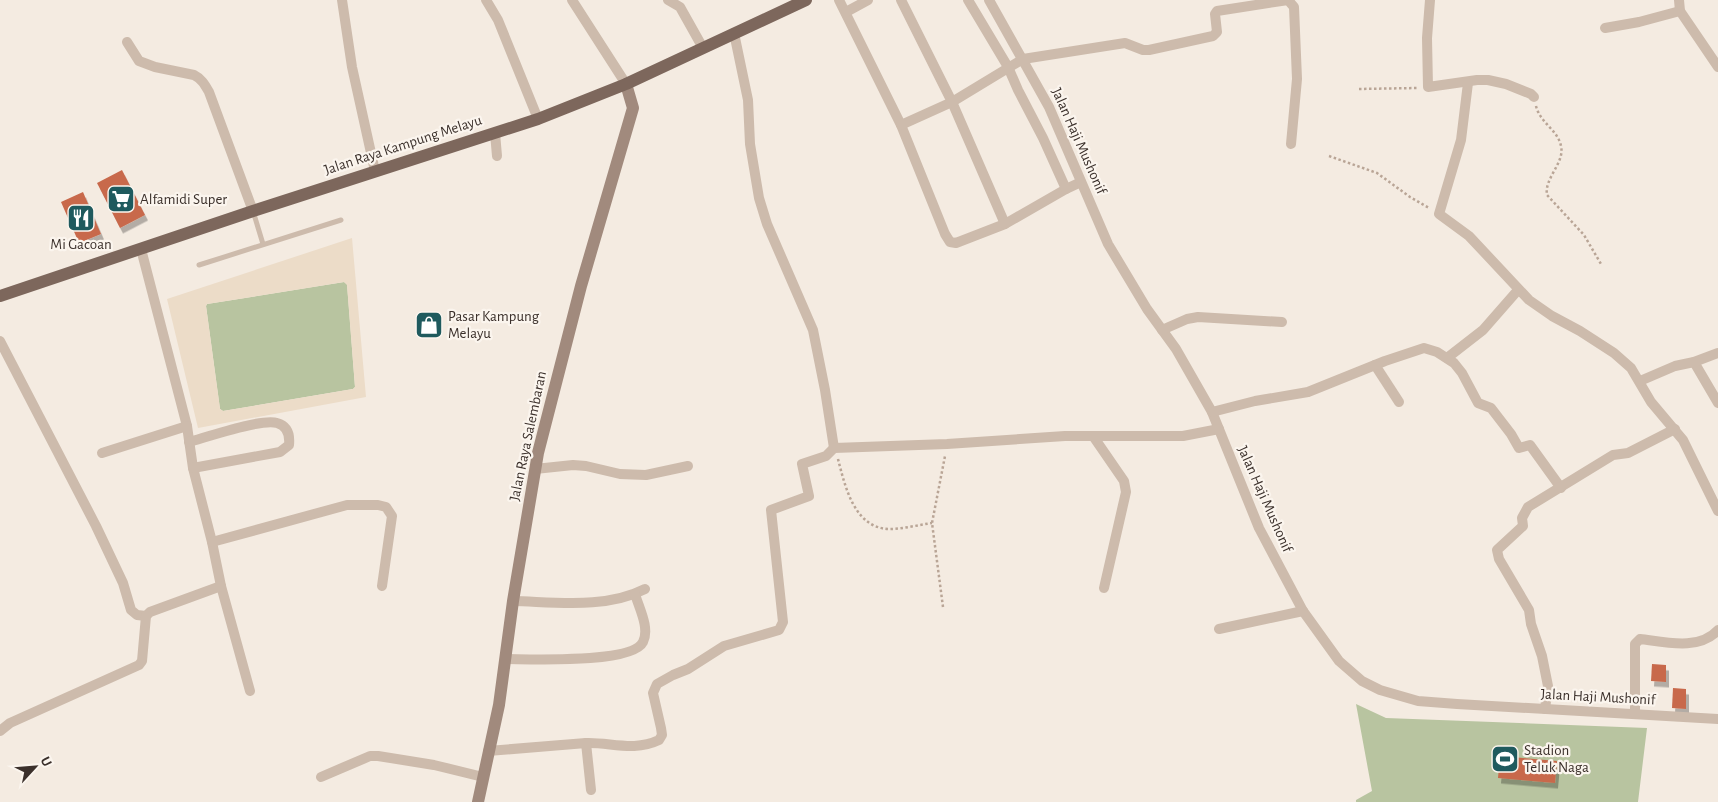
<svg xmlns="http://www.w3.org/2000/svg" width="1718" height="802" font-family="'Alegreya Sans',sans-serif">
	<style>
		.green { fill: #b8c4a0 }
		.plaza { fill: #ecdcc8; fill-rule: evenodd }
		.building { fill: #c8694b; filter: url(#shadow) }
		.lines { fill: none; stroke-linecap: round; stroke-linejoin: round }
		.path { stroke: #b9a596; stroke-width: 2.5; stroke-dasharray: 2.5 2.5; stroke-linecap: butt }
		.lane { stroke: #cdbbac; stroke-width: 5 }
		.street { stroke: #cdbbac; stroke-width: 10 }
		.secondary { stroke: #a18a7d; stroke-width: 12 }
		.primary { stroke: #7d675c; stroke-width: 12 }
		.labels { text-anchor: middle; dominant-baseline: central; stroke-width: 4.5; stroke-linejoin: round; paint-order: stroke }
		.street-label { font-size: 15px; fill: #3b302b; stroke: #fbf5ee }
		.poi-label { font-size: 15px; fill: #3b302b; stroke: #fbf5ee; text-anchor: start }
	</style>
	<defs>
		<filter id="shadow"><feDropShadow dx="3" dy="5.5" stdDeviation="0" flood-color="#0004"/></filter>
	</defs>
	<rect width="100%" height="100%" fill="#f4ebe1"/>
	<g class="green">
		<polygon points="344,282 347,284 355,387 353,389 223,411 220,409 206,306 207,304"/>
		<polygon points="1356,704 1386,718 1647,728 1638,802 1356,802 1356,800 1372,791"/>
	</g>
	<path class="plaza" d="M352,238L366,397L198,428L167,299ZM344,282L347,285L355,387L353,389L223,411L220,409L206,306L207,304Z"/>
	<g class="building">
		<polygon points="122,170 145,215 120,228 97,183"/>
		<polygon points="83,192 101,234 79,243 61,202"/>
		<polygon points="1652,664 1666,665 1666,682 1651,681"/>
		<polygon points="1673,688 1686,689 1686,709 1672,708"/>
		<polygon points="1500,756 1557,761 1555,783 1498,778"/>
	</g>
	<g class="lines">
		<g class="path">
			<polyline points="1359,89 1417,88"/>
			<path d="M1536,106C1540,123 1558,130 1561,146C1565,163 1544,178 1547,195L1584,235L1601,264"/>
			<polyline points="1329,156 1377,173 1410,197 1429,208"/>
			<path d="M838,459C845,486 854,528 889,529C903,529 918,525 932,523"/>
			<polyline points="943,607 932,523 945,456"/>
		</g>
		<g class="lane">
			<polyline points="253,211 263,244"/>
			<polyline points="199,265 341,220"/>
		</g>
		<g class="street">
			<polyline points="342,0 352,67 375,171"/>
			<polyline points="486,0 498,20 538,119"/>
			<polyline points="572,0 626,84"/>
			<polyline points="668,0 680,7 703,48"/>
			<polyline points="839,0 901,125 945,234 950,242 956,243 1005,224 1066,189 1081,182"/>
			<polyline points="901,0 952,102 1005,224"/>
			<polyline points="968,0 1008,67 1018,90 1043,138 1066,189"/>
			<polyline points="989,0 1049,107 1108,244 1147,309 1176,349 1212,412 1259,528 1303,611 1339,661 1362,681 1380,690 1418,701 1457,704 1718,719"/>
			<polyline points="1430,0 1427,38 1428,87 1477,80 1488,80 1506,84 1531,94 1534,97"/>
			<polyline points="1679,0 1680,11 1718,67"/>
			<polyline points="846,12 868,0"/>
			<polyline points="1605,28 1639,22 1680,11"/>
			<polyline points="734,33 748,100 750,144 759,198 767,224 813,330 825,390 834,448"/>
			<path d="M127,42L139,61L155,67L194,75C202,79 205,85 209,92L253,211"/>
			<polyline points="1468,83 1461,140 1439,214 1469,236 1529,300 1552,316 1580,331 1614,353 1631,368 1651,402 1683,440 1718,511"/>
			<polyline points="901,125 952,102 1023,59 1125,43 1143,50 1149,50 1213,36 1217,32 1215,14 1217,11 1288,0 1294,7 1297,79 1291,144"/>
			<polyline points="495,133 497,156"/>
			<polyline points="141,249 187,426 193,468 212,542 221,586 250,691"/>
			<polyline points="1162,330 1187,319 1198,317 1282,322"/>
			<polyline points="0,341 96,526 123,583 131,610 137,615 146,616"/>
			<polyline points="1447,358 1483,330 1518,290"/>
			<polyline points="1694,362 1718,403"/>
			<polyline points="1375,365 1399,402"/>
			<polyline points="1640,381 1675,366 1694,362 1718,353"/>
			<polyline points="1212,412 1255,401 1308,392 1385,361 1424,348 1437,352 1454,363 1462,373 1478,403 1491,408 1511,434 1519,448 1530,445 1561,488"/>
			<polyline points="1093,436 1124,481 1126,492 1104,588"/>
			<path d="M189,442C207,437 262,418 277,423C288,426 290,435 289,445L280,452L193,468"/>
			<polyline points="102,453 187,426"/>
			<polyline points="535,469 573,465 586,466 620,474 646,475 688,466"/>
			<polyline points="212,542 347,505 378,505 386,507 392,516 382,586"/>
			<path d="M513,601C556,602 606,609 645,589"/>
			<polyline points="1219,629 1303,611"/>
			<path d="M505,659C530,659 632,664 643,642C650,628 639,608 635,594"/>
			<polyline points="1545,709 1548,686 1542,656 1531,624 1529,610 1499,559 1497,550 1523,526 1522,518 1528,507 1613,455 1628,453 1675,429"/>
			<path d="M1635,714V644L1640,639C1665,642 1699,651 1718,630"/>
			<polyline points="0,731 10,723 139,665 142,661 146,616 150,612 221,586"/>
			<path d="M586,743C610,742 634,752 659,740L662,735L661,728L653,693L657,684L673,675L688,669L724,646L779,630L783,622L771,510L809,496L802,464L826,456L834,448L947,444L1065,436H1183L1219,429"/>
			<polyline points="488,751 586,743 591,790"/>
			<polyline points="321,777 370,756 378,756 434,765 483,777"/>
		</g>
		<polyline class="secondary" points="478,802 499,705 513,601 538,453 581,286 633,108 626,84"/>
		<polyline class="primary" points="0,296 253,211 538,119 626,84 806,0"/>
	</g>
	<defs>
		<g id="supermarket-square" transform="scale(1.4375)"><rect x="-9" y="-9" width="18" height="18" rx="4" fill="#1f5a5e" stroke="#fbf5ee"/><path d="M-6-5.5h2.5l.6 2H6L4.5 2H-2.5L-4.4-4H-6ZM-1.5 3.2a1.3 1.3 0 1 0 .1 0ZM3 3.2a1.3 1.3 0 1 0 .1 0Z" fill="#fff"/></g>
		<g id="restaurant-square" transform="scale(1.4375)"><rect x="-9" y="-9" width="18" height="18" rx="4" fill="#1f5a5e" stroke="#fbf5ee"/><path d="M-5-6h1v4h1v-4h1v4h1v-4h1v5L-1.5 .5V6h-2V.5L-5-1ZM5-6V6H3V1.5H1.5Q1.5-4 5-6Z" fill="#fff"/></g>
		<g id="shop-square" transform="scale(1.4375)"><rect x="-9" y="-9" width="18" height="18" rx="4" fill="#1f5a5e" stroke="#fbf5ee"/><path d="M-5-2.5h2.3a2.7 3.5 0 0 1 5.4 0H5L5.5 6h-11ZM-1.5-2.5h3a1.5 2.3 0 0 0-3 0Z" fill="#fff"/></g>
		<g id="stadium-square" transform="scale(1.4375)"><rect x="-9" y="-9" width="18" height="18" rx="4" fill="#1f5a5e" stroke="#fbf5ee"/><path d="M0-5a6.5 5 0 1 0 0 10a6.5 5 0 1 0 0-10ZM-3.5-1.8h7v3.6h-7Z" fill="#fff"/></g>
	</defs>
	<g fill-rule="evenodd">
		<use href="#supermarket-square" x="121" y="199"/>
		<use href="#restaurant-square" x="81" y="218"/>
		<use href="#shop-square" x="429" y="325"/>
		<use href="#stadium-square" x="1505" y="759"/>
	</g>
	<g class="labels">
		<g class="street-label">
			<text transform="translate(1079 141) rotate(66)">Jalan Haji Mushonif</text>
			<text transform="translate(403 145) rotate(-18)">Jalan Raya Kampung Melayu</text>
			<text transform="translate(528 436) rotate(-78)">Jalan Raya Salembaran</text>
			<text transform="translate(1265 499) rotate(66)">Jalan Haji Mushonif</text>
			<text transform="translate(1598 697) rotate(3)">Jalan Haji Mushonif</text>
		</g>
		<g class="poi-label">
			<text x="140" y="199">Alfamidi Super</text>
			<text x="81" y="244" text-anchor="middle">Mi Gacoan</text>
			<text x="448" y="316">Pasar Kampung<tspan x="448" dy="17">Melayu</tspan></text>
			<text x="1524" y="750">Stadion<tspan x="1524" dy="17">Teluk Naga</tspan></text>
		</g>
	</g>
	<g transform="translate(35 767) rotate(64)" stroke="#fbf5ee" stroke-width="4" paint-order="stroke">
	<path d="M0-4L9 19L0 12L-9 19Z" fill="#3b302b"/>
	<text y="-8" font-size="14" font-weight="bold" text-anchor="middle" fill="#3b302b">U</text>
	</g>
</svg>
